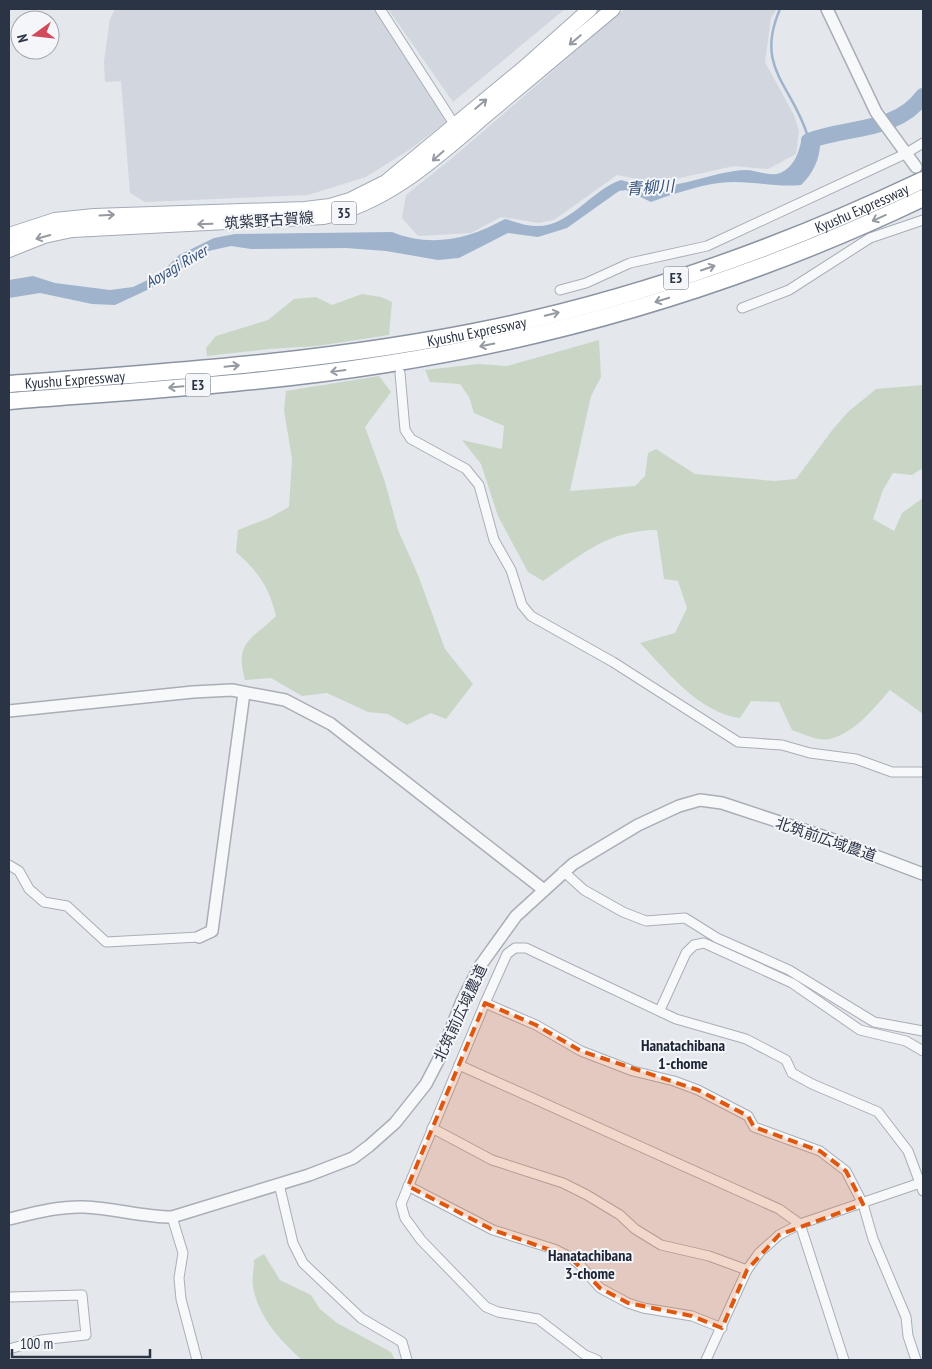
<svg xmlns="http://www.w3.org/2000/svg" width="932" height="1369" font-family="'PT Sans Narrow','Noto Sans JP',sans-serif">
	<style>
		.built { fill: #d2d6de }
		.green { fill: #c9d6c5 }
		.water { fill: #9fb4cc }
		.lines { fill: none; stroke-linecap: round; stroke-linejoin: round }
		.stream { stroke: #9fb4cc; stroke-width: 2.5 }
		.river { stroke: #9fb4cc; stroke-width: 16 }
		.minor-casing { stroke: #a9aeb7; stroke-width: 11 }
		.tertiary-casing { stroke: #a9aeb7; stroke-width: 14 }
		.primary-casing { stroke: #a3abb8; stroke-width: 16 }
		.motorway-casing { stroke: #8b94a3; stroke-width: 19 }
		.minor { stroke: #f7f8fa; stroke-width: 9 }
		.tertiary { stroke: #f7f8fa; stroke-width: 11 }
		.primary { stroke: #fff; stroke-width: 14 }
		.motorway { stroke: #fff; stroke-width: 16 }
		.oneway { stroke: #959aa2 }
		.marked { fill: #df570f; fill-opacity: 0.2; stroke: #df570f; stroke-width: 4; stroke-dasharray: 10 6; stroke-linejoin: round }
		.labels { text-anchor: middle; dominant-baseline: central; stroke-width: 4; stroke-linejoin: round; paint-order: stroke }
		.shield { fill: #f4f6f9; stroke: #676e7b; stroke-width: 1 }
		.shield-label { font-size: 14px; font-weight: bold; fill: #2b3445 }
		.street-label { font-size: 15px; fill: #2b3445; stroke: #f4f6f9 }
		.water-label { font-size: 16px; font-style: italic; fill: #34527a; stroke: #f4f6f9 }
		.neighbourhood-label { font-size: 16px; font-weight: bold; fill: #1d2536; stroke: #f4f6f9 }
	</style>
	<rect width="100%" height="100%" fill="#e4e7ec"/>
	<g class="built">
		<polygon points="115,9 375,9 446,122 409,150 366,177 308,195 145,202 130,193 121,81 105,82 104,61 110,19"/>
		<polygon points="388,9 565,9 453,102"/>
		<polygon points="625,9 777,9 771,18 765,62 794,115 799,131 796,154 768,169 734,166 657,183 617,175 554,220 539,223 501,217 471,233 418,236 402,218 406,195 451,159"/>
	</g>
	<g class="green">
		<polygon points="362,294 381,297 392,302 389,335 317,346 269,349 207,356 206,348 216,336 268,320 294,299 316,297 332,305"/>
		<path d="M599,340L601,377L591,396L570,491L635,486L645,476L648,453L656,449L695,474L774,481L796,479L833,429L848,412L876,389L923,385V468L912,475L893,473L883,490L873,519L894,531L902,513L923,498V714L890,690C873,709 856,732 830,739C818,742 802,733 792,730L779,702L751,701L740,718C699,713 667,671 640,643L675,633L687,608L678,581L664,579L657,530C608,530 581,555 543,581L528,572L498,516L481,464L462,440L502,449L504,426L474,413L469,397L460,384L430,382L425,370L479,364L507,366Z"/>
		<path d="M379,376L391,392L365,427L385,482L398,530L418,575L445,649L473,684L446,719L431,713L407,725L388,714L368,712L327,693L302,696L271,678L245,680C234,641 252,640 276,616C268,585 259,573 236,552L238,530L269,518L289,507L292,459L284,410L286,391Z"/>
		<path d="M264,1254L280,1280L311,1295L320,1309L337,1323L391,1352L395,1360H302C282,1342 260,1319 254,1291C251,1282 254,1270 254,1260Z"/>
	</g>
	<path class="water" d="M819,133C823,153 815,172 801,185C774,188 746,179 719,183C697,186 673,194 651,202L626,190L619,191L567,228L538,237L508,233L459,258L438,260L386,251L346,248L251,249L231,246L204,252L160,284L115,305L92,304L40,293L9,298V280L33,276L55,283L110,290L133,287L160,274L179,255L214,238L235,234L392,232C431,248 469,239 505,219C514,221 525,226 535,226C569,228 591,190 621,180C629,182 636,185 643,186C677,191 712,171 746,170C756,170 769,177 780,173C795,167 800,150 802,136Z"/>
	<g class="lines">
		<path class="stream" d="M780,9C754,69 793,85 808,137"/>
		<path class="river" d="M811,151L809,141C847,126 896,133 923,96"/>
		<g class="minor-casing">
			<g id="minor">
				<polyline points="380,9 456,127"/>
				<polyline points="560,290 586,283 630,263 707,246 905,154 923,143"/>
				<polyline points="742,308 789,290 870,238 923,220"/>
				<polyline points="400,373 405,430 411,439 466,469 479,485 494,540 511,570 522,605 531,616 613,662 738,742 782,745 810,753 856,759 892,772 923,772"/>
				<polyline points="9,865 19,871 29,889 44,902 67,906 106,942 199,937"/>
				<polyline points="563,871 584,890 623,912 646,921 685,918 717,938 789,970 874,1022 923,1031"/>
				<polyline points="485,1003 536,1025 581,1051 633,1071 674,1081 698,1090 748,1116 754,1127 820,1151 846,1171 863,1204 873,1239 906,1317 908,1336 916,1360"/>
				<polyline points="660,1010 686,953 694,945 704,943 792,983 860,1030 906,1041 923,1051"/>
				<polyline points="459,1065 779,1209 800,1224 844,1360"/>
				<polyline points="432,1128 492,1160 563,1183 587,1195 620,1215 635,1229 661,1245 709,1256 747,1270"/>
				<polyline points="279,1184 293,1243 303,1263 361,1318 402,1342 407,1360"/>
				<polyline points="408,1186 493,1230 554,1249 570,1257 580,1265 600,1288 628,1303 643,1308 692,1316 722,1328"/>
				<polyline points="172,1217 183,1253 179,1278 181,1299 197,1360"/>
				<polyline points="9,1297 82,1295 86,1335 41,1340 9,1349"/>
				<polyline points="597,1360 585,1355 538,1319 498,1312 486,1307 421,1240 405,1218 401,1204 485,1003 507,954 515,948 526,948 676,1019 746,1039 786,1060 792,1073 812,1084 878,1112 908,1151 923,1191"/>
				<polyline points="706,1360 747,1270 759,1253 779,1235 800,1224 923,1182"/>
			</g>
		</g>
		<g class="tertiary-casing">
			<g id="tertiary">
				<polyline points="827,9 876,112 916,167"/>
				<polyline points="9,711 193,692 232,690 285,700 331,724 544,890"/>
				<polyline points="199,937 212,931 244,693"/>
				<path d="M9,1219C34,1213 59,1206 84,1207C114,1208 142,1217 172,1217L309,1175L353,1158L369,1146L395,1123L426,1084L440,1057L462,1001L480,966L516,916L573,864L638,825L679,806L700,800L722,803L831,839L923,874"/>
			</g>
		</g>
		<g class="primary-casing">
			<g id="primary">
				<polyline points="9,235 55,220 94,216 305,209 330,206 350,200 386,182 525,67 590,9"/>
				<path d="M9,250L44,236L72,230L324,217C391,202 439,155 490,112C531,78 572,43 613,9"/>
			</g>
		</g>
		<g class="motorway-casing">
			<g id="motorway">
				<path id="s1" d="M9,384C173,372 337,361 498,327C645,296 788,244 923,180"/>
				<path d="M9,401C135,391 261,384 386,364C571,335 754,279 923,198"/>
			</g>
		</g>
		<use href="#minor" class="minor"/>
		<use href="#tertiary" class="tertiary"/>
		<use href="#primary" class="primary"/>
		<use href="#motorway" class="motorway"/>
	</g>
	<defs><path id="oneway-shaft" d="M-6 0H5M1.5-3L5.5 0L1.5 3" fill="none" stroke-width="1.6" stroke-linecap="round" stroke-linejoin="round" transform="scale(1.25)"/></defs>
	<g class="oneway">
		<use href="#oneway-shaft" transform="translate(575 40) rotate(140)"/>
		<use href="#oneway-shaft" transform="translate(481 104) rotate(-40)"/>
		<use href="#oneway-shaft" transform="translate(438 156) rotate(139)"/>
		<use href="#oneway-shaft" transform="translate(107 215) rotate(-3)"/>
		<use href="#oneway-shaft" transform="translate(879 218) rotate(156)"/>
		<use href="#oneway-shaft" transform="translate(205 224) rotate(178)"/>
		<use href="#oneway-shaft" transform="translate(43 237) rotate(164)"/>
		<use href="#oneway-shaft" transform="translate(708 268) rotate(-19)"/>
		<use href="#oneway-shaft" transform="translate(662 300) rotate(163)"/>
		<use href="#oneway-shaft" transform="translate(552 314) rotate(-14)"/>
		<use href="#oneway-shaft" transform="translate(487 345) rotate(169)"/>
		<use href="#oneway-shaft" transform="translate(232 366) rotate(-6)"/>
		<use href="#oneway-shaft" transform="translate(338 371) rotate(172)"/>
		<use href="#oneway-shaft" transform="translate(176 387) rotate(175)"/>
	</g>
	<path class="marked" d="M485,1003L536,1025L581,1051L698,1090L748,1116L754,1127L820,1151L846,1171L863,1204L779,1235L747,1270L722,1328L692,1316L628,1303L600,1288L570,1257L493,1230L408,1186Z"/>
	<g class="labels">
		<g class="shield">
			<rect x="331.5" y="201.5" width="25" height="23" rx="4"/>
			<rect x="663.5" y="266.5" width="25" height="23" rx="4"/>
			<rect x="185.5" y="373.5" width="25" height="23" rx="4"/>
		</g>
		<g class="shield-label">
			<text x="344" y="213">35</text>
			<text x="676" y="278">E3</text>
			<text x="198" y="385">E3</text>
		</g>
		<g class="street-label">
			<text stroke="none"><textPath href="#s1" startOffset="876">Kyushu Expressway</textPath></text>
			<text transform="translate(269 220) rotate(-4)">筑紫野古賀線</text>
			<text stroke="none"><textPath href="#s1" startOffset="471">Kyushu Expressway</textPath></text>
			<text stroke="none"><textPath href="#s1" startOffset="66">Kyushu Expressway</textPath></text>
			<text transform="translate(826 839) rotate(19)">北筑前広域農道</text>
			<text transform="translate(460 1013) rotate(-65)">北筑前広域農道</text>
		</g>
		<g class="water-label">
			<text transform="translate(650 187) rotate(-4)">青柳川</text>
			<text transform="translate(176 266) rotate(-30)">Aoyagi River</text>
		</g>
		<g class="neighbourhood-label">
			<text x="683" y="1045">Hanatachibana<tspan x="683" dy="18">1-chome</tspan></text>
			<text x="590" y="1255">Hanatachibana<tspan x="590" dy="18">3-chome</tspan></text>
		</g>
	</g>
	<rect width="932" height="1369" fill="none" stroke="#2b3445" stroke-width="20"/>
	<g transform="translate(35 35) rotate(255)"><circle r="24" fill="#f4f6f9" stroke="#a4a8b1"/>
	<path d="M0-4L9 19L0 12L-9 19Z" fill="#d1495b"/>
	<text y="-8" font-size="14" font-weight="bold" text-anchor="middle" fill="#2b3445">N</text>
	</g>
	<path d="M12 1349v8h138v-8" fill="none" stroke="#2b3445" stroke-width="2.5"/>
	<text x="20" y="1349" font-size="15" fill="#2b3445" stroke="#f4f6f9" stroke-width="4" paint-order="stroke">100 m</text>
</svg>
